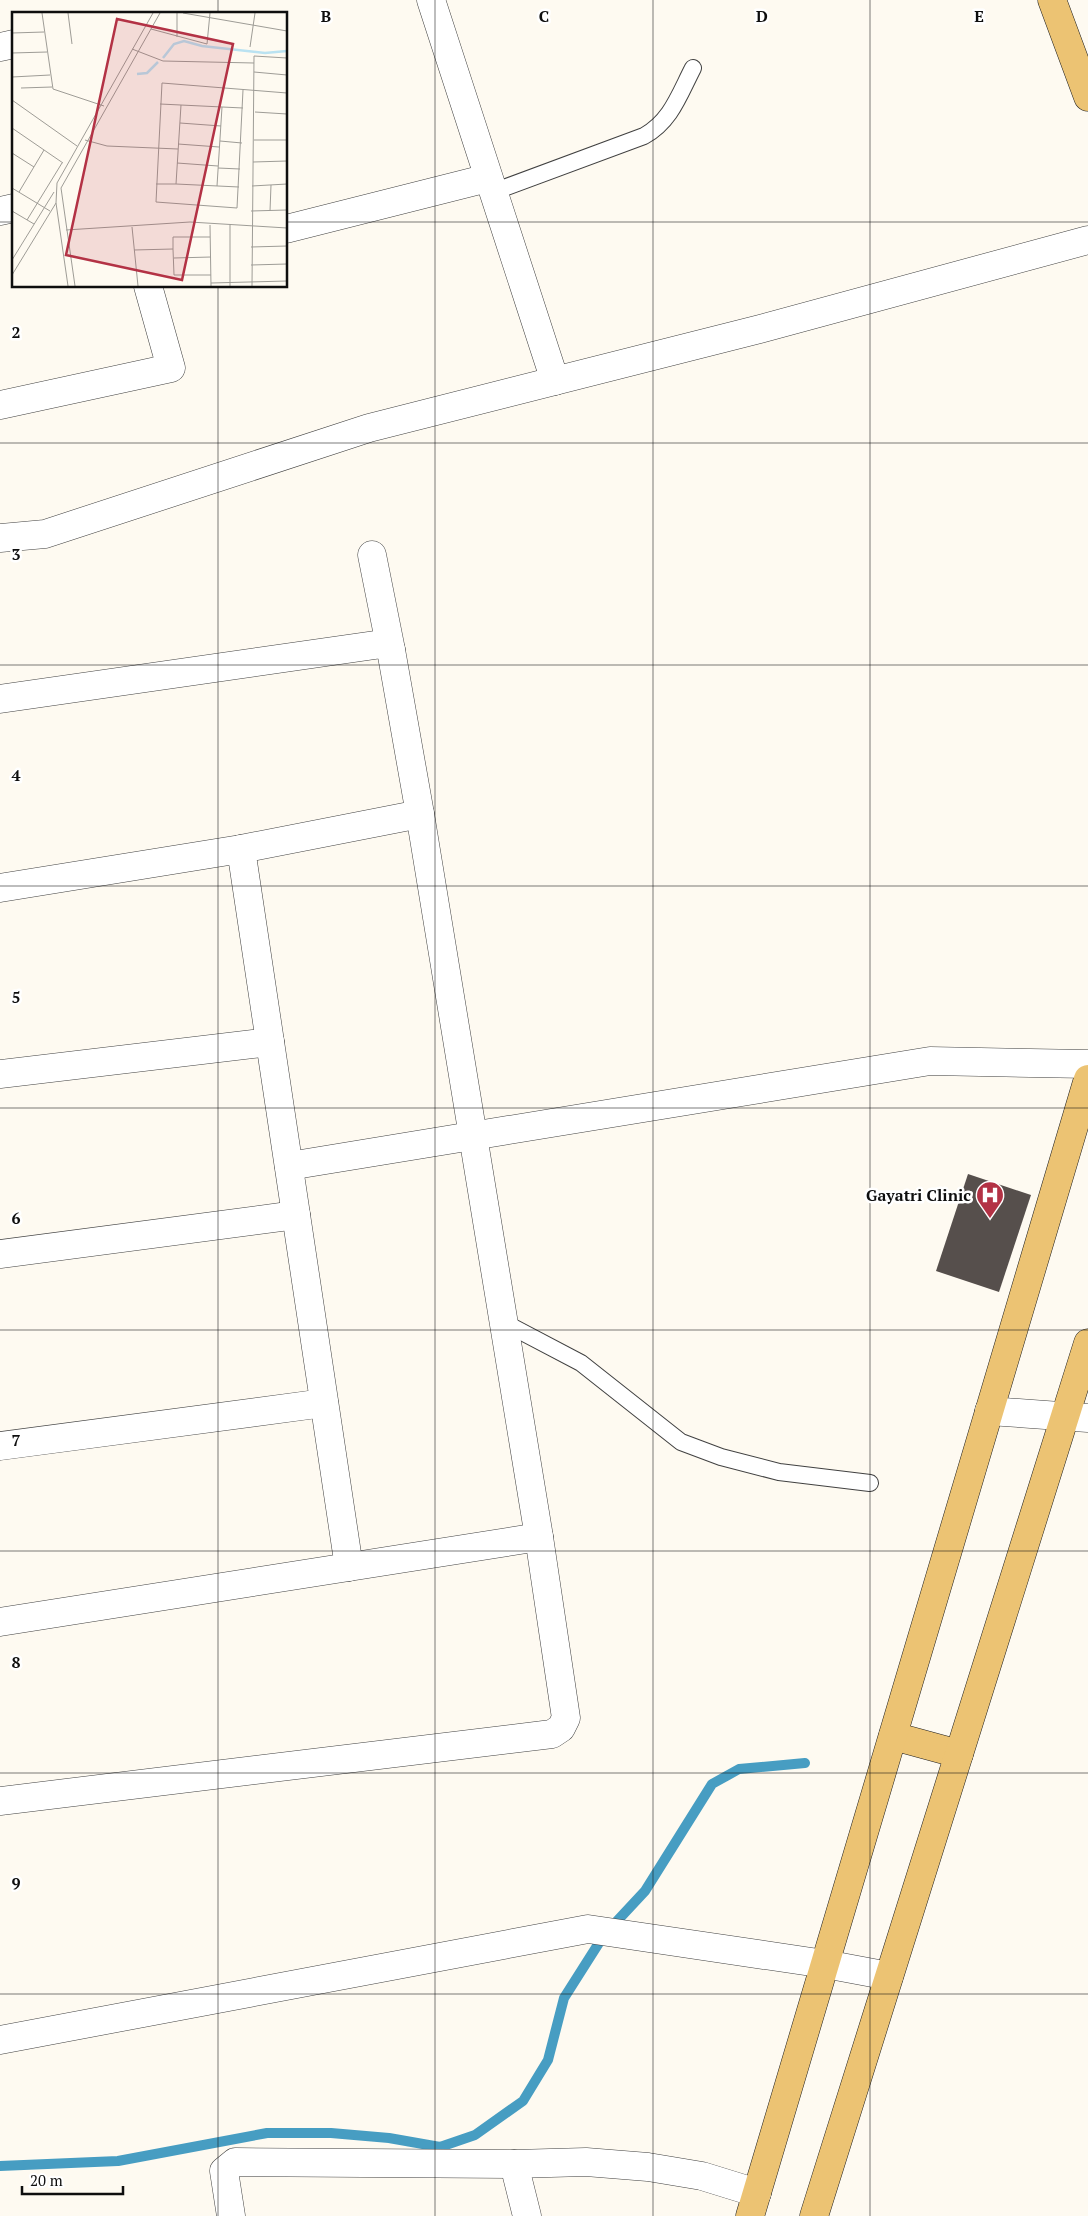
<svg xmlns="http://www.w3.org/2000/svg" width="1088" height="2216" font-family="'PT Serif',serif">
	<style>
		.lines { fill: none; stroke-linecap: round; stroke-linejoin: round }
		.stream { stroke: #479dc2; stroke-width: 10 }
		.building { fill: #564f4c }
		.lane-casing { stroke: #414141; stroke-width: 18 }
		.street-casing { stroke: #414141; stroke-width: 29 }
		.primary-casing { stroke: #1f1f1f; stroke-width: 29 }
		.lane { stroke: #fff; stroke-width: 16 }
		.street { stroke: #fff; stroke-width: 28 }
		.primary { stroke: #ecc373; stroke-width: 28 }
		.grid { fill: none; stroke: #0e0e0e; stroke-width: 1; stroke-opacity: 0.55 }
		.labels { text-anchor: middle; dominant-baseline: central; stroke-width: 5; stroke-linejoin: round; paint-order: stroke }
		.poi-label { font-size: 16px; font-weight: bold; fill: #0e0e0e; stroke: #fff; text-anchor: end }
		.inset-river { fill: none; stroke: #bae2f1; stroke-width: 2.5 }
		.inset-road { fill: none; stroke: #9e9c96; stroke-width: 1 }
		.view { fill: #b33245; fill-opacity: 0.15; stroke: #b33245; stroke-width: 2.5 }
		.inset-edge { fill: none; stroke: #0e0e0e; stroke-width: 2.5 }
		.grid-label { font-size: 16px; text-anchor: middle; font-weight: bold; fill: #0e0e0e; stroke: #fff; stroke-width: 5; stroke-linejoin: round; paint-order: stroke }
	</style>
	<rect width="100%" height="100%" fill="#fefaf1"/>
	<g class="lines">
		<polyline class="stream" points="0,2166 118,2161 267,2133 331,2133 389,2138 440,2147 475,2135 523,2101 548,2060 564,1998 604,1935 645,1891 712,1784 739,1769 805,1763"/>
	</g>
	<polygon class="building" points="968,1174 1031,1195 999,1292 936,1271"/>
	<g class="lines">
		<g class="lane-casing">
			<g id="lane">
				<path d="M493,192L644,136C671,121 679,95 693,68"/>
				<polyline points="503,1322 581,1363 681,1442 721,1457 779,1472 870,1483"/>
			</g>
		</g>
		<g class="street-casing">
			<g id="street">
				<polyline points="431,0 555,381"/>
				<polyline points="0,47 14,44"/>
				<polyline points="0,211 14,208"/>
				<polyline points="286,229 488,178"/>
				<polyline points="0,405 171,368 148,286"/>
				<polyline points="0,538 45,534 369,428 760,329 1088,240"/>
				<polyline points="372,555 391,650"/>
				<polyline points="0,699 382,644 388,646 391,650 420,814 539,1537 566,1718 561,1728 552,1734 0,1801"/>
				<polyline points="241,849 420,814"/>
				<polyline points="0,888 241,849 349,1567"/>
				<polyline points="0,1074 270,1042"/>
				<polyline points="289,1166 930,1061 1088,1064"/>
				<polyline points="0,1254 296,1215"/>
				<polyline points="989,1411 1088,1418"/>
				<polyline points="0,1446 324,1403"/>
				<polyline points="0,1622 539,1537"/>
				<polyline points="0,2040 588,1929 825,1964 889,1976"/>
				<polyline points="514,2164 527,2216"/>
				<polyline points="231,2216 224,2171 235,2162 514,2164 586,2162 648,2167 702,2176 757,2193"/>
			</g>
		</g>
		<g class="primary-casing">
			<g id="primary">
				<polyline points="1052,0 1088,97"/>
				<polyline points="893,1736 959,1754"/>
				<polyline points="750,2216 1088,1079"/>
				<polyline points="814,2216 1088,1343"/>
			</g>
		</g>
		<use href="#lane" class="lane"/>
		<use href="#street" class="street"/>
		<use href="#primary" class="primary"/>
	</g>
	<path class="grid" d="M218,0V14M435,0V2216M653,0V2216M870,0V2216M0,222H14M286,222H1088M218,286V2216M0,443H1088M0,665H1088M0,886H1088M0,1108H1088M0,1330H1088M0,1551H1088M0,1773H1088M0,1994H1088"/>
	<defs>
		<g id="hospital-pin" transform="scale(1.4375)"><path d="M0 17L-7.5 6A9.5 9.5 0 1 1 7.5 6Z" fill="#b33245" stroke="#fff"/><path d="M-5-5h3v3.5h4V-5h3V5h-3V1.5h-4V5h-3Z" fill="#fff"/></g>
	</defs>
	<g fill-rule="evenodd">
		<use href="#hospital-pin" x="990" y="1195"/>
	</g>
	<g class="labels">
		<g class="poi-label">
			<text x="971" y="1195">Gayatri Clinic</text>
		</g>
	</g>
	<g transform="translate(12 12)">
		<rect width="275" height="275" fill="#fefaf1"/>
		<path class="inset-river" d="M151,46L162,32L172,29L190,34L253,41L275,39M125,62L135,61L146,50"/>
		<path class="inset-road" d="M30,1L41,77L92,94M56,1L60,32M171,1L275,19M139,17L195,32L198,1M0,21L32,20M165,25V1M238,35L243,1M120,37L151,49L242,51M0,41L35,40M242,60L275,63M0,65L38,63M9,76L40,75M231,78L225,196L144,190L150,71L275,81M0,88L65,134M148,92L231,96M169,93L164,172L227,175M243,100L275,102M168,111L209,114M0,116L51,151M73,128L95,134L166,137M242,128H275M208,129L230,131M166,132L207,135M0,141L22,155M241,150L275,149M165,151L206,154M206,156L228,157M144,172H164M205,174L210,95M240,174L275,172M0,176L38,199M7,180L32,138M0,199L22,212M239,199L275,198M258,199L259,173M15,208L50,151M198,213L199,274M218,213V274M120,215L126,274M54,218L178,210L275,216M239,235L275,234M161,237L162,263H199M122,238L161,237V225H198M162,246L199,245M0,248L42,180M239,253L275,252M0,263L44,191M199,271L275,269M56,274L44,191L45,171L141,1M63,274L49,176L148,1M240,274L242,44L275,46"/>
		<path class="view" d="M105,7L221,32L170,268L54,243Z"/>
		<rect width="275" height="275" class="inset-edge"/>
	</g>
	<g class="grid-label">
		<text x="326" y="22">B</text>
		<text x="544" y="22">C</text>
		<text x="762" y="22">D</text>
		<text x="979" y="22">E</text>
		<text x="16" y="338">2</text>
		<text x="16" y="560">3</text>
		<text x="16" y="781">4</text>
		<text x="16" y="1003">5</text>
		<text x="16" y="1224">6</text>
		<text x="16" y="1446">7</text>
		<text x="16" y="1668">8</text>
		<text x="16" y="1889">9</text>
	</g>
	<path d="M22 2186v8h101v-8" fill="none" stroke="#0e0e0e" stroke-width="2.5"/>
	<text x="30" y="2186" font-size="15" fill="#0e0e0e" stroke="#ffffff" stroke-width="4" paint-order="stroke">20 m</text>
</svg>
